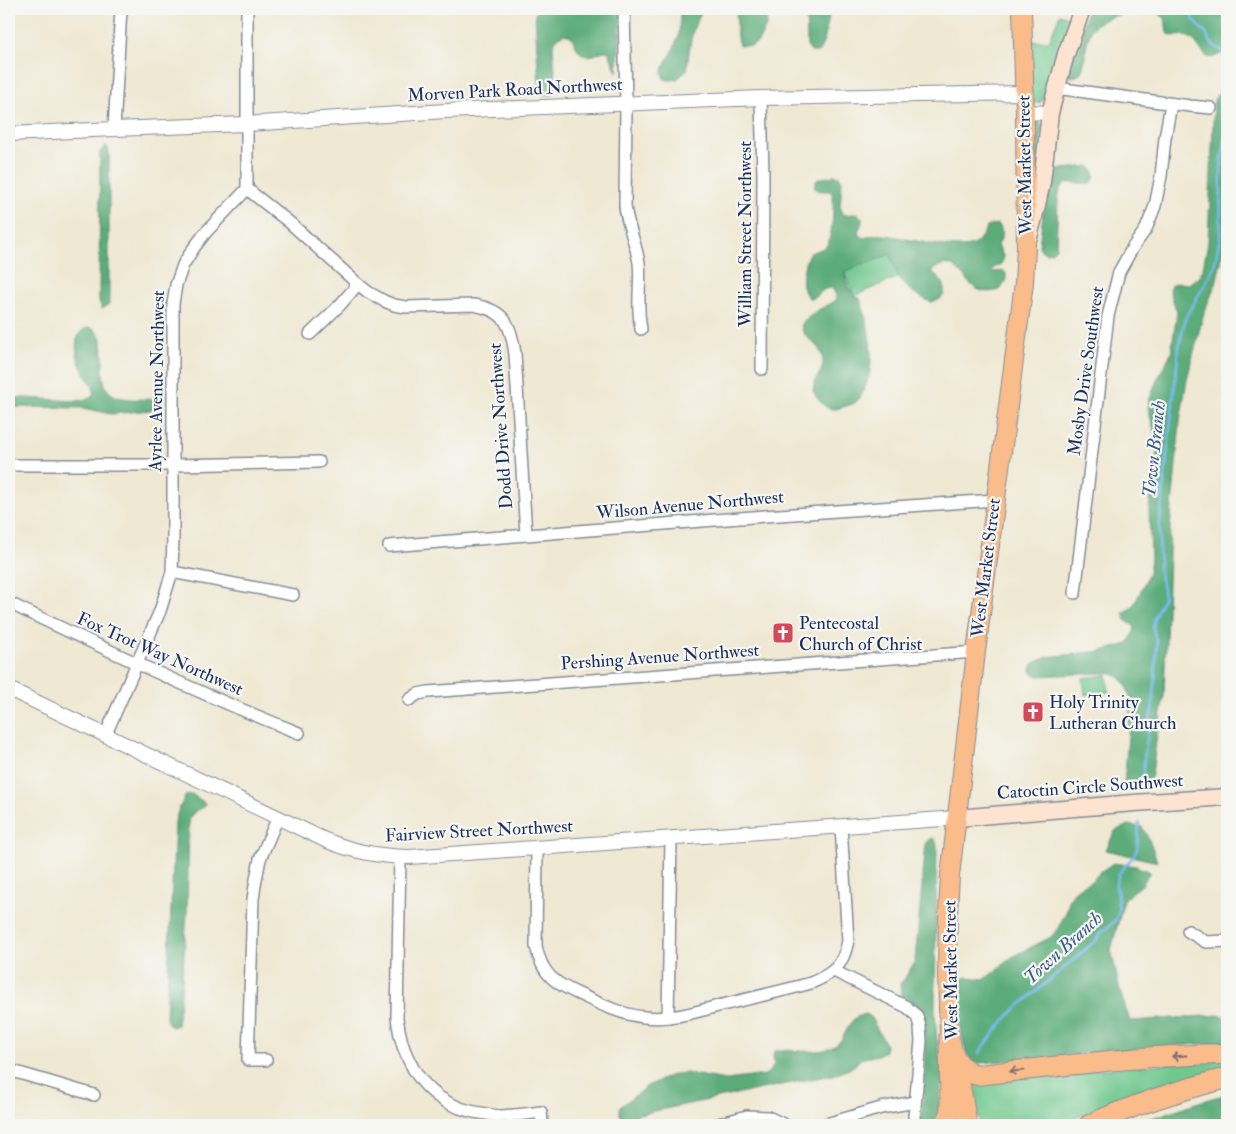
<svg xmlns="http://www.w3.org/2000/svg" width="1236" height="1134" font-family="'IM FELL Double Pica',serif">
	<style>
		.green { fill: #71c88e; stroke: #467c76 }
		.forest { fill: #5cac79; stroke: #3c6e6c }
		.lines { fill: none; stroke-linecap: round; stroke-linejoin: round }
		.stream { stroke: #7dbcf1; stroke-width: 2.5 }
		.minor-casing { stroke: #858c98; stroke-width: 14 }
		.tertiary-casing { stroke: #858c98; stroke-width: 16 }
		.secondary-casing { stroke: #858c98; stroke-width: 19 }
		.primary-casing { stroke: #858c98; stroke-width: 20 }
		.trunk-casing { stroke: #858c98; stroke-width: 21 }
		.motorway-casing { stroke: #858c98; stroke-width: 22 }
		.minor { stroke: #fff; stroke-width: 11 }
		.tertiary { stroke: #fff; stroke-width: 14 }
		.secondary { stroke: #fde4d0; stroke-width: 16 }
		.primary { stroke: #f9bc8a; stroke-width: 18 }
		.trunk { stroke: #f9bc8a; stroke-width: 19 }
		.motorway { stroke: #f9bc8a; stroke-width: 20 }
		.oneway { stroke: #7f6e72 }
		.labels { text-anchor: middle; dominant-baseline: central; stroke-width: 4.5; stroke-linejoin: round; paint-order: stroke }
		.street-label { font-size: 18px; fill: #1b2f5e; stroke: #f6f6f2 }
		.poi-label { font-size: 18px; fill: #1b2f5e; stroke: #f6f6f2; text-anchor: start }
		.water-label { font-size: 19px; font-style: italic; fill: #38598a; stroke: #f6f6f2 }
	</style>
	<rect width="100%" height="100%" fill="#f6f6f2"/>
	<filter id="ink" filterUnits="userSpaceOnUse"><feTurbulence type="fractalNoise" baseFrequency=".02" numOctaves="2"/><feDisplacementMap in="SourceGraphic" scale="10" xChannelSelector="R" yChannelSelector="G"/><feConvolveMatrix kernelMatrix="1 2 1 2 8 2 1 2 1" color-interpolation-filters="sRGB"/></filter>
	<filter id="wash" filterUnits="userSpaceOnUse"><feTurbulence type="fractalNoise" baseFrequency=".0096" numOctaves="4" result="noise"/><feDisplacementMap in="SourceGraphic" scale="20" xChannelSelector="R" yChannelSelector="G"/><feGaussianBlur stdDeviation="1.12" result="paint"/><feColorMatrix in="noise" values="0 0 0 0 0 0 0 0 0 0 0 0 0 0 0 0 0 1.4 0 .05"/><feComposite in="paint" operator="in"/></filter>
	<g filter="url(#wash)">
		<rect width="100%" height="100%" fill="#efe8d2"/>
		<g class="green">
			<polygon points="1060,14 1071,18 1053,65 1043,99 1041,102 1035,103 1032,101 1029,41 1049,41"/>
			<polygon points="1035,122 1040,123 1042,126 1033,202 1032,124"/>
			<polygon points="890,254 899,277 854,296 844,272"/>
			<polygon points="1107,675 1109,692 1085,695 1083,678"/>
			<polygon points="1227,1059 1227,1067 1192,1077 1134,1096 1079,1116 1061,1125 980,1125 971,1088 973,1080"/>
		</g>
		<g class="forest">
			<path d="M538,9H622L617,72L608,51C602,51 601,52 596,54C580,61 577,48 571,36L564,34L557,38L553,45L556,86L554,94L549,96L542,95L539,87L535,14Z"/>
			<path d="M680,9H705C691,21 689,53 687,70C679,78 676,82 664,79L662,73L666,62L672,53L679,35Z"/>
			<path d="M735,9H765L767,25L758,42L751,46L739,45C734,33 739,21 735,9Z"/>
			<polygon points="806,9 834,9 830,11 825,38 819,52 811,52 807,46"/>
			<path d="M1088,9H1133C1119,18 1097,16 1090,33C1085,44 1086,63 1081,72C1079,76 1075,77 1071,77L1068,74Z"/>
			<path d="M1156,9H1227V51C1207,61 1209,61 1196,43C1193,40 1190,37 1186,36C1178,34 1176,39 1167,33L1165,18L1160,15Z"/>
			<path d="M1225,90H1227V201L1223,254L1216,283L1203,316L1187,379L1180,422L1170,528L1164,696L1156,742L1152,775L1150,781L1145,785L1127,789L1124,784L1131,701L1126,684L1119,677L1113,674L1103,673L1038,676L1032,673L1031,670L1033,664L1047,657L1101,651L1125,645L1129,642L1135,629L1133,625L1126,621L1123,613L1131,608L1136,601L1149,573L1151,558L1149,510L1152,483L1157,455L1156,437L1148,409L1150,398L1157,380L1171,353L1177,312L1169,289L1172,284L1180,283L1189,284L1198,278L1203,268L1208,242L1214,101C1216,95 1218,92 1225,90Z"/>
			<polygon points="106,145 109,151 109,304 102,309 99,301 100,152"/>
			<path d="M1089,166L1094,171L1095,177L1091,183C1082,184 1074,182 1066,183L1060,189L1058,199L1056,248L1052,252L1045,253L1041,250L1039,246L1047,182L1055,170Z"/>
			<path d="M834,175L839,176L842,181L840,206L843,214L847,215L857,213L863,219C862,225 858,229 858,234L864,238C870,236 876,234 883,235C903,236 961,255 976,243C981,239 984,232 987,227L997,224L1000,226C1003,233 1002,238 998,245L1004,258L1001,264L991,270L994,272L1003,271L1006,273V281L1000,290C992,292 985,293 977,289C965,283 958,261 942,265C938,266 936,268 933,272L944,284V295L939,300L931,302C920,297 905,289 899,277C895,270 893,262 890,254L844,272L847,285L854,296L860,298C866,316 872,342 871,362C871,372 865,391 859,399C856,403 851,405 846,406C843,407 838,409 835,409C825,410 816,398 813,390C814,378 824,372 823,360C821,342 804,342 801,326C807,313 824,308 835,301L836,295L832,288C821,287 820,297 810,299C798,289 803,268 808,255C813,250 821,251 826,246C832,240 834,207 833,198C833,194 832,194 830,191C824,191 811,192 815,183C817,176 828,179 834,175Z"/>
			<path d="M89,327C91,329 94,329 96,331C111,344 94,382 112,394C123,401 142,399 155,399L158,404L151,410L111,414L83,408L9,407V397L78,401L90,398L94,394C94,384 88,381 84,373C78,362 71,341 82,331C82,330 88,328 89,327Z"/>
			<path d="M192,794L205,803L204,807C194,812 192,812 189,823L187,914L181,994L177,1025L173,1027C168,1024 166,1022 166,1016L175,822C177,812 181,804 186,795Z"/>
			<path d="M1128,825L1142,827C1149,838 1153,848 1157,862L1106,850L1115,831Z"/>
			<path d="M931,838L935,839L937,845L935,1011L937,1041L942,1071L940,1106L935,1125H918C926,1110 927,1034 921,1018C916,1007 911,1002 901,995L900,984L905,978L915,961L926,842Z"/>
			<path d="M1113,863L1136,866L1150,872L1142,885L1133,891L1124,900L1111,950L1121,994L1130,1021L1219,1015L1227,1019V1044H1202L1158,1047L981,1063C976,1063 973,1063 970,1059C960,1047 959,1005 958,988L959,980L967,977L985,979L1012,957L1051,937L1057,930L1067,910L1069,899L1074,892L1083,885L1093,880L1100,872Z"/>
			<path d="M866,1014L870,1016L884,1041L886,1045L885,1051L878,1055L860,1059C851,1074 827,1076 811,1079L640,1114L625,1118H622L620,1114V1107L647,1086L674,1074L686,1073L726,1080L765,1075L769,1072L774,1065L773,1055L775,1051L780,1050C796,1050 816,1054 831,1048C851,1039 842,1018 866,1014Z"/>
			<polygon points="1227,1094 1227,1121 1214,1125 1131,1125 1205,1100"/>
		</g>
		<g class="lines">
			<g class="stream">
				<polyline points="1189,9 1194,20 1206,34 1212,44 1221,50 1227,59"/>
				<polyline points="1142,782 1145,751 1154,696 1157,643 1153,629 1154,618 1164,596 1159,567 1160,520 1179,346 1185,319 1205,284 1214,266 1217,253 1220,236 1221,168 1227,125"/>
				<polyline points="979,1053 998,1028 1012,1012 1073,960 1096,940 1102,932 1116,920 1119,910 1116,883 1119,873 1132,858 1137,849 1139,823"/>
			</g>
		</g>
	</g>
	<g filter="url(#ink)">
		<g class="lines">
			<g class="minor-casing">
				<g id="minor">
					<path d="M624,9L626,103L625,206C627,225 636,243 639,263C641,278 638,294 639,310C639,316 640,323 641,329"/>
					<polyline points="1056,88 1190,106 1211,108"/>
					<polyline points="761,98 763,175 762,369"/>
					<polyline points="114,129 121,9"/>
					<path d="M247,189L289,222L358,284L368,292L384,301L394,305L406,307L473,305C505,310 511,324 515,354L526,535"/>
					<polyline points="310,334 340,305 358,284"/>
					<polyline points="9,465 173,465 319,462"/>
					<polyline points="389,546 765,516 995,500"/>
					<polyline points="172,572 293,595"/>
					<polyline points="1075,593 1108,316 1119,272 1133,247 1146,229 1155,206 1161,176 1165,138 1171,104"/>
					<path d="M9,603C105,649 200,694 299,733"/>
					<polyline points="409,700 418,694 428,692 976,652"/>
					<polyline points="105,736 160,611 172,572 173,537 173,304 176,285 183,265 193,249 206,232 247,189 247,9"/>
					<path d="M537,847L536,946C542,976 556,984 583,996C602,1005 623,1015 644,1017C670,1020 697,1012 722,1005C752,998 782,991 811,983C834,973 843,966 848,941L841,826"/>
					<path d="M400,856L397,1018C399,1031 401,1044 407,1056C422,1091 449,1110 487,1114C492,1115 497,1116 502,1116C515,1115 528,1114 541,1112L542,1123"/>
					<polyline points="1188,931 1206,942 1227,941"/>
					<polyline points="834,971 907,1007 917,1016 920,1027 921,1041 914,1117"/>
					<polyline points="668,1017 671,838"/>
					<polyline points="266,1060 248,1060 253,899 256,879 260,859 278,817"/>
					<polyline points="9,1070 94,1095"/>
					<polyline points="715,1125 747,1116 768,1117 785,1125"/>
					<polyline points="823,1125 881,1108 915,1102"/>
				</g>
			</g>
			<g class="tertiary-casing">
				<g id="tertiary">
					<polyline points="1025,112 1050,113"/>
					<polyline points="9,134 114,129 246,124 446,111 761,98 1024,93"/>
					<path d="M9,689L325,840C354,852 378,856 409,857L957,818"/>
				</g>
			</g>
			<g class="secondary-casing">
				<g id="secondary">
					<polyline points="1029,237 1037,205 1042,182 1050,113 1066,54 1082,9"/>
					<polyline points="957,818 1134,803 1227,797"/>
				</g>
			</g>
			<g class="primary-casing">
				<polyline id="primary" points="968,1125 959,1074 949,1035 947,974 948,912 950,876 976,652 1024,283 1026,247 1025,112 1022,9"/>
			</g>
			<g class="trunk-casing">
				<polyline id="trunk" points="946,1125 950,1109 949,1035"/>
			</g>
			<g class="motorway-casing">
				<g id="motorway">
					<path d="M955,1058C961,1067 967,1073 978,1075C1061,1066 1144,1055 1227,1054"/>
					<path d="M1089,1125C1133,1105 1180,1090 1227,1078"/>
				</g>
			</g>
			<use href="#minor" class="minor"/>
			<use href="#tertiary" class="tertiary"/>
			<use href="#secondary" class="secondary"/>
			<use href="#primary" class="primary"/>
			<use href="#trunk" class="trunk"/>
			<use href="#motorway" class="motorway"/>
		</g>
		<defs><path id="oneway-shaft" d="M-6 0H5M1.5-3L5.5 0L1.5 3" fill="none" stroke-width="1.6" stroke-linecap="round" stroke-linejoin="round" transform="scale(1.25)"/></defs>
		<g class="oneway">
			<use href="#oneway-shaft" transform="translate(1179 1056) rotate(176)"/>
			<use href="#oneway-shaft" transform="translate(1017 1071) rotate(174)"/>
		</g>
	</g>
	<defs>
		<g id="church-square" transform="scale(1.125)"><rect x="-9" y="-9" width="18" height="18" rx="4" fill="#d1495b" stroke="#f6f6f2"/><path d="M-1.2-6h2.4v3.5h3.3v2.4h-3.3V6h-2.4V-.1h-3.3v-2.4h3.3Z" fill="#fff"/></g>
	</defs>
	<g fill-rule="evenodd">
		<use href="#church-square" x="783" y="633"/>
		<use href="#church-square" x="1033" y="712"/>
	</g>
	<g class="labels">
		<g class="street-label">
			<text transform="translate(515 90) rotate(-3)">Morven Park Road Northwest</text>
			<text transform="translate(1025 165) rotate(-91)">West Market Street</text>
			<text transform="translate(745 234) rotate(-90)">William Street Northwest</text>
			<text transform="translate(1086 371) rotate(-82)">Mosby Drive Southwest</text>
			<text transform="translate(157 381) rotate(-89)">Ayrlee Avenue Northwest</text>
			<text transform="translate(501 426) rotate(-94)">Dodd Drive Northwest</text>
			<text transform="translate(690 505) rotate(-5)">Wilson Avenue Northwest</text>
			<text transform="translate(986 568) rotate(-83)">West Market Street</text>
			<text transform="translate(160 654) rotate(24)">Fox Trot Way Northwest</text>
			<text transform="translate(660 657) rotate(-4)">Pershing Avenue Northwest</text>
			<text transform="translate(1090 787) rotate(-4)">Catoctin Circle Southwest</text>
			<text transform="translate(479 831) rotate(-3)">Fairview Street Northwest</text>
			<text transform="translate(951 970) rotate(-91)">West Market Street</text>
		</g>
		<g class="poi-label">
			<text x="799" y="623">Pentecostal<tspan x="799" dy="21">Church of Christ</tspan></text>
			<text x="1049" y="702">Holy Trinity<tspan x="1049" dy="21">Lutheran Church</tspan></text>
		</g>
		<g class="water-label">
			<text transform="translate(1154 449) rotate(-84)">Town Branch</text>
			<text transform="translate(1063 948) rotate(-42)">Town Branch</text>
		</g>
	</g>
	<rect width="1236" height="1134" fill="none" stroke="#f6f6f2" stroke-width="30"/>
</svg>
